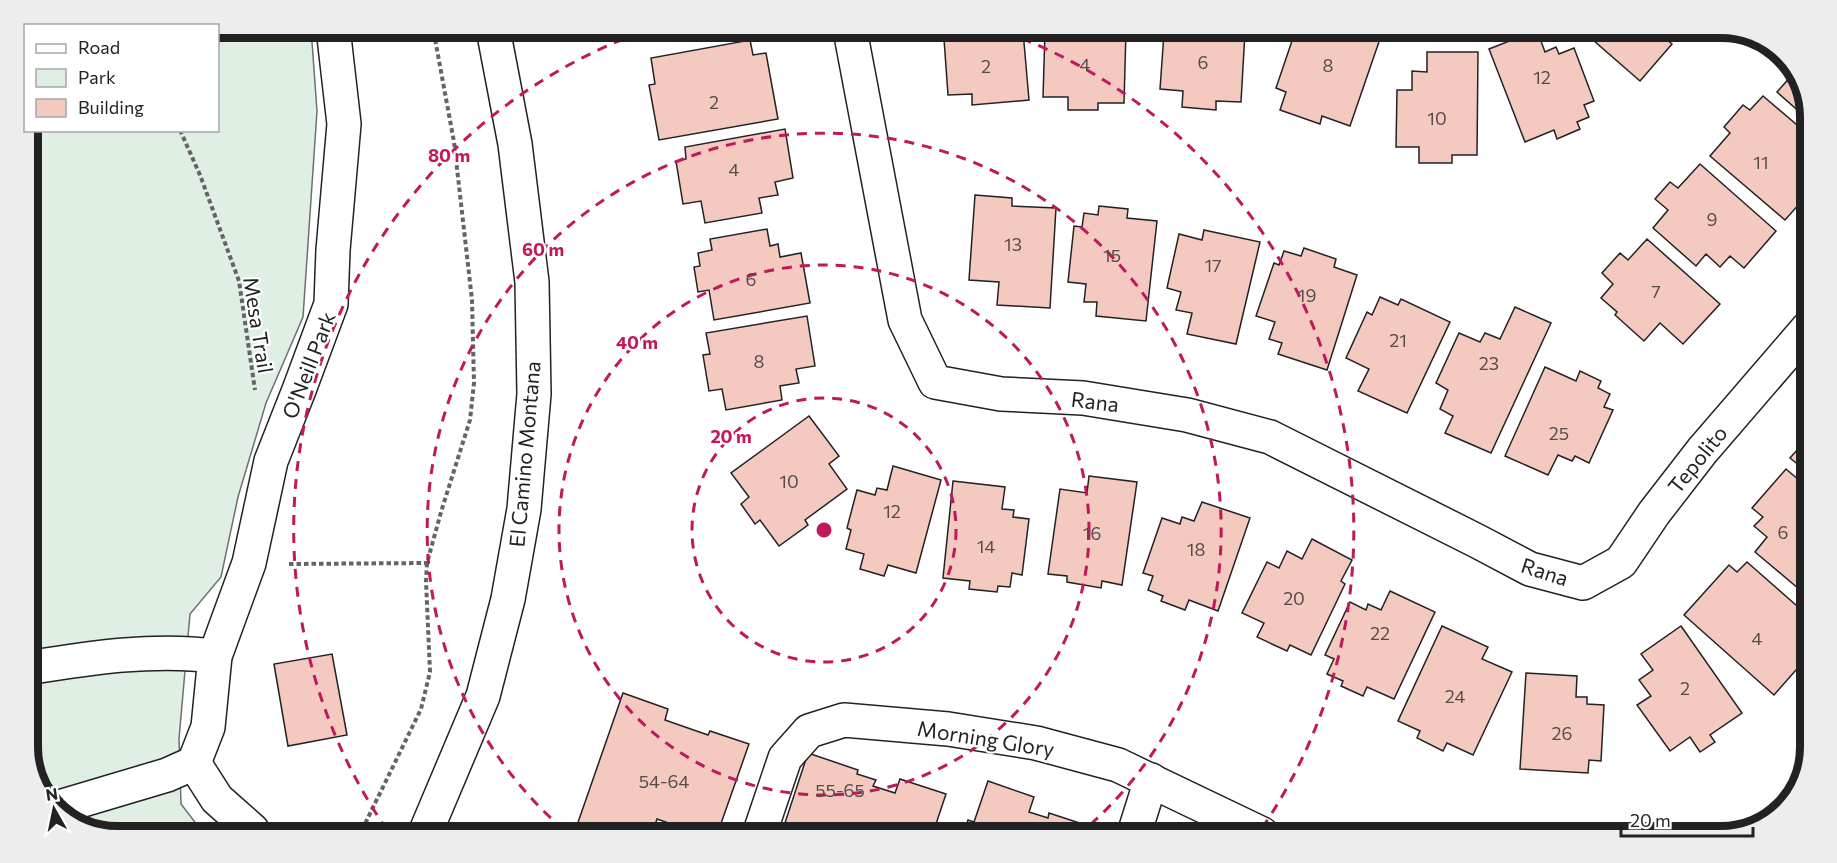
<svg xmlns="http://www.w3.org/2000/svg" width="1837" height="863" font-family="Commissioner,sans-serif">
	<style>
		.green { fill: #e0efe3; stroke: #6f6f6f; stroke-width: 1.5 }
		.building { fill: #f3c9c0; stroke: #222; stroke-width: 1.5 }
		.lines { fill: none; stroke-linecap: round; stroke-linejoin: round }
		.minor-casing { stroke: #222; stroke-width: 36 }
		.path { stroke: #646464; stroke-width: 4; stroke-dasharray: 4.5 3; stroke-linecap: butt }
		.minor { stroke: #fff; stroke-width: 33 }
		.ring { fill: none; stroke: #c2185b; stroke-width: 3; stroke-dasharray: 10 8 }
		.labels { text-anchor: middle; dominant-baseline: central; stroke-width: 4.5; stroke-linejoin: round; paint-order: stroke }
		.number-label { font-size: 18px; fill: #564c4a }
		.street-label { font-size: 21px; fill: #222; stroke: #fff }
		.rim { fill: none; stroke: #222; stroke-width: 8 }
		.centre { fill: #c2185b; stroke: #fff; stroke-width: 3 }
		.ring-label { font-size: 18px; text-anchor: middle; font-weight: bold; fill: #c2185b; stroke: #fff; stroke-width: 4.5; stroke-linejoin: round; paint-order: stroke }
	</style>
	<rect width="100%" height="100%" fill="#fff"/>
	<polygon class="green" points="218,27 311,28 317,111 303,317 266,403 238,497 221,577 190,614 179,739 181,804 201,830 82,829 42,797 27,753 27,131 218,130"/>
	<g class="building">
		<polygon points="958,31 1023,31 1029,100 972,105 972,94 948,95 944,39 958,37"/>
		<polygon points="1045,31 1126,31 1124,103 1098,103 1098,110 1068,110 1068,97 1043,97"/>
		<polygon points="1178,31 1245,32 1241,102 1216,101 1216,110 1182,107 1183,91 1160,89 1164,33 1178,34"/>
		<polygon points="1328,32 1382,33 1350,126 1322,116 1320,124 1280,110 1286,92 1276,88 1294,35 1311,41 1314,33 1326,38"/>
		<polygon points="1530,33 1538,33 1545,52 1556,47 1559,54 1574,48 1594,101 1584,105 1589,117 1577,122 1580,129 1557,139 1554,130 1525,142 1489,49"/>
		<polygon points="1585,33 1669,34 1665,38 1672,44 1640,81"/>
		<polygon points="750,40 753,55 766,53 778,119 659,140 649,85 655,84 651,58"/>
		<polygon points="1427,52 1478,52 1477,155 1452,155 1452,163 1419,163 1419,147 1396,147 1397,90 1412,90 1412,71 1427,72"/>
		<polygon points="1784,58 1795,66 1810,111 1810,121 1777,92 1792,75 1779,64"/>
		<polygon points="1763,96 1810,136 1809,149 1805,154 1809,158 1801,167 1809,174 1809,193 1785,220 1710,156 1730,133 1724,127 1743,105 1750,110"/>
		<polygon points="785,129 793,178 775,182 778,195 759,198 762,213 705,223 701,201 683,204 676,161 686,159 685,147"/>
		<polygon points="1700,164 1776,231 1744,268 1730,256 1720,267 1706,254 1696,266 1653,228 1668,210 1655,199 1670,182 1678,188"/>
		<polygon points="975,195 1012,198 1012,206 1056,208 1050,308 997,305 999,282 969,280"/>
		<polygon points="1099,206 1128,209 1127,218 1157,221 1146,321 1096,316 1097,302 1084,302 1086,284 1068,282 1074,226 1082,227 1084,213 1098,215"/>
		<polygon points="767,229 770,246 778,244 780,257 801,253 810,303 714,320 709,290 698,292 694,267 700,266 698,253 712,250 710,239"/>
		<polygon points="1204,230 1260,242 1236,344 1187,334 1192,313 1176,310 1181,292 1167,288 1179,234 1202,240"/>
		<polygon points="1647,239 1720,304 1683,344 1660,323 1644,341 1615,315 1617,312 1601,298 1613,284 1602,273 1620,253 1628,260"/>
		<polygon points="1304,248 1336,259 1334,267 1357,275 1327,370 1278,354 1282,343 1269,339 1275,322 1256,316 1274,263 1279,265 1284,251 1301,256"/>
		<polygon points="1380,297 1398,305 1401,299 1450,322 1407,413 1358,391 1369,369 1346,358 1367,312 1372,315"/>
		<polygon points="1515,307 1551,323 1491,453 1445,433 1453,416 1440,409 1448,390 1436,383 1459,333 1480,342 1485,333 1500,339"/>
		<polygon points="807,316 815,366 796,369 799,383 780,386 782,400 726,410 722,389 709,391 703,355 710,354 706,333"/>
		<polygon points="1545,367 1576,381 1580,371 1601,381 1598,388 1610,394 1604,407 1613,410 1589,463 1575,456 1572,461 1558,455 1548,475 1505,456"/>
		<polygon points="809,416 839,456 829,464 847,489 805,520 808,525 779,546 760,520 755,524 741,504 749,497 731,473"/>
		<polygon points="1807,439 1806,471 1790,458"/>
		<polygon points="893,466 941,480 916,573 888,565 884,576 860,569 864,554 846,549 851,530 847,528 857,490 875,495 877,488 887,490"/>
		<polygon points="1786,469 1806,486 1805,582 1799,589 1755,552 1767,537 1754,526 1763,517 1752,508"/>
		<polygon points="1089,476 1137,482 1122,585 1102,581 1101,588 1067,582 1067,576 1048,574 1060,489 1087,493"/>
		<polygon points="953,481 1005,487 1002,509 1014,510 1013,517 1029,519 1022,575 1012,573 1010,587 998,586 997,592 969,589 970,581 943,578"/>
		<polygon points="1202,502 1250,518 1218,611 1189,600 1185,610 1161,601 1163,596 1148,590 1153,576 1143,573 1162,518 1180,524 1182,517 1194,521"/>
		<polygon points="1312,539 1352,560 1341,581 1345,584 1311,655 1290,645 1287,651 1257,637 1264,623 1242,613 1267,562 1279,568 1287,551 1302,559"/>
		<polygon points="1747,562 1805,613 1804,661 1774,695 1684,615 1729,565 1737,572"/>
		<polygon points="1390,591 1435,612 1394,699 1367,687 1363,696 1341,686 1343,681 1327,674 1334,659 1325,655 1350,602 1366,610 1368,604 1381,610"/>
		<polygon points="1442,626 1488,647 1482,659 1512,672 1473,755 1447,743 1443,751 1417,738 1420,731 1398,721"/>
		<polygon points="1681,626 1742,713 1710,735 1715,742 1700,752 1690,737 1670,751 1637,705 1651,696 1639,680 1653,670 1641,654"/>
		<polygon points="332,654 347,735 288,746 274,664"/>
		<polygon points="1526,673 1577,676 1576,697 1587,697 1587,704 1604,705 1601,761 1589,760 1588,773 1520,769"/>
		<polygon points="623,693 668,709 665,720 708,735 710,731 749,744 718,832 694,832 657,819 653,831 575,831"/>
		<polygon points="808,753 858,770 857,774 876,780 873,786 895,793 900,779 946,794 933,833 782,832"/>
		<polygon points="988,781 1034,797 1029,812 1048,818 1049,813 1110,833 964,833 968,820 974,822"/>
	</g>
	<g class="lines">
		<g class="minor-casing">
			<g id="minor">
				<polyline points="850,30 905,320 935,382 1001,394 1083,398 1187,415 1270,437 1477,541 1530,569 1583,583 1621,562 1654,513 1702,451 1808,328"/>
				<path d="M27,668C90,658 152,648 215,656"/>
				<polyline points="194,763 208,727 215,656 249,563 271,461 299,390 331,304 333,250 344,124 333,28"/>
				<polyline points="194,763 217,799 252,830"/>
				<polyline points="56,808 167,775 194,763"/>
				<polyline points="426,831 483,696 508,599 524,509 534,394 532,282 515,144 493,29"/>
				<polyline points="760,832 785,758 809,731 844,720 948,729 1036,743 1118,765 1262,834"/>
				<polyline points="1134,834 1151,780"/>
			</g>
		</g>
		<g class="path">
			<polyline points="180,130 200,175 239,281 255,390"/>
			<polyline points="289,564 427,563"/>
			<polyline points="362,830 421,709 430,672 426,581 427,563 441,512 470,420 474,383 472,300 454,142 433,28"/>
		</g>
		<use href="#minor" class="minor"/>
	</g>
	<g class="ring">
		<circle cx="824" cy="530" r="132"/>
		<circle cx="824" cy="530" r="265"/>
		<path d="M564 830A397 397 0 1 1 1082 832"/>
		<path d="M387 830A530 530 0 0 1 647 30M1005 32A530 530 0 0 1 1258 834"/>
	</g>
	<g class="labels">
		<g class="number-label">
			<text x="1203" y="62">6</text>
			<text x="1085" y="64">4</text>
			<text x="1328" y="65">8</text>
			<text x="986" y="66">2</text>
			<text x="1542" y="77">12</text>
			<text x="714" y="102">2</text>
			<text x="1437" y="118">10</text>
			<text x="1761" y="162">11</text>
			<text x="734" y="169">4</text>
			<text x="1712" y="219">9</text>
			<text x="1013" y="244">13</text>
			<text x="1112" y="255">15</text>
			<text x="1213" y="265">17</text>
			<text x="751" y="279">6</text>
			<text x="1656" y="291">7</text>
			<text x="1307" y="295">19</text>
			<text x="1398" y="340">21</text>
			<text x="759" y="361">8</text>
			<text x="1489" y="363">23</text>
			<text x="1559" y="433">25</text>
			<text x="789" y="481">10</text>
			<text x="892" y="511">12</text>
			<text x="1783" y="532">6</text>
			<text x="1092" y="533">16</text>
			<text x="986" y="546">14</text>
			<text x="1196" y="549">18</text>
			<text x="1294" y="598">20</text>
			<text x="1380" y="633">22</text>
			<text x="1757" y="638">4</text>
			<text x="1685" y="688">2</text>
			<text x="1455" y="696">24</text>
			<text x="1562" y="733">26</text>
			<text x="664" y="781">54-64</text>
			<text x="840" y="790">55-65</text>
		</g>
		<g class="street-label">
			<text transform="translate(259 325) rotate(81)">Mesa Trail</text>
			<text transform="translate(308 365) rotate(-69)">O'Neill Park</text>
			<text transform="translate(1095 401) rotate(7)">Rana</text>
			<text transform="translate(524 454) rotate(-85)">El Camino Montana</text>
			<text transform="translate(1697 459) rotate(-51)">Tepolito</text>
			<text transform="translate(1545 571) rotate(18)">Rana</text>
			<text transform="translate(986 738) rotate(9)">Morning Glory</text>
		</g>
	</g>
	<path d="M0 0H1837V863H0ZM117 38H1721A79 79 0 0 1 1800 117V747A79 79 0 0 1 1721 826H117A79 79 0 0 1 38 747V117A79 79 0 0 1 117 38Z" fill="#ededed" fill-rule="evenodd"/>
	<path class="rim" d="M117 38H1721A79 79 0 0 1 1800 117V747A79 79 0 0 1 1721 826H117A79 79 0 0 1 38 747V117A79 79 0 0 1 117 38Z"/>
	<circle cx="824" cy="530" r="9" class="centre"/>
	<g class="ring-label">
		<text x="449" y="162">80 m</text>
		<text x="543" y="256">60 m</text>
		<text x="637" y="349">40 m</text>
		<text x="731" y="443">20 m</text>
	</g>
	<rect x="24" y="24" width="195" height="108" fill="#ffffff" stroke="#a7a7a7" stroke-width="1.5"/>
	<rect x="36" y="44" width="30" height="9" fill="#ffffff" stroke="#a7a7a7" stroke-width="1.5"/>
	<text x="78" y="54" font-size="18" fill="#222222">Road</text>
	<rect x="36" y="69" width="30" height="18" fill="#e0efe3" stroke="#a7a7a7" stroke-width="1.5"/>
	<text x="78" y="84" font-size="18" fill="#222222">Park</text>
	<rect x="36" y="99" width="30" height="18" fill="#f3c9c0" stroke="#a7a7a7" stroke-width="1.5"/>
	<text x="78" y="114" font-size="18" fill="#222222">Building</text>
	<g transform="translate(54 809) rotate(351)" stroke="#ffffff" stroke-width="4.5" paint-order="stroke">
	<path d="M0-4.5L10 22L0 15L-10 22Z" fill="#222222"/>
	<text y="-9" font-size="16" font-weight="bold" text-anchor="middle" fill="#222222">N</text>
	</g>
	<path d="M1621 827v9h132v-9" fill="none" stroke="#222222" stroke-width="3"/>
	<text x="1630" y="827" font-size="18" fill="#222222" stroke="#ffffff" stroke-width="4.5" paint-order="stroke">20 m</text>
</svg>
